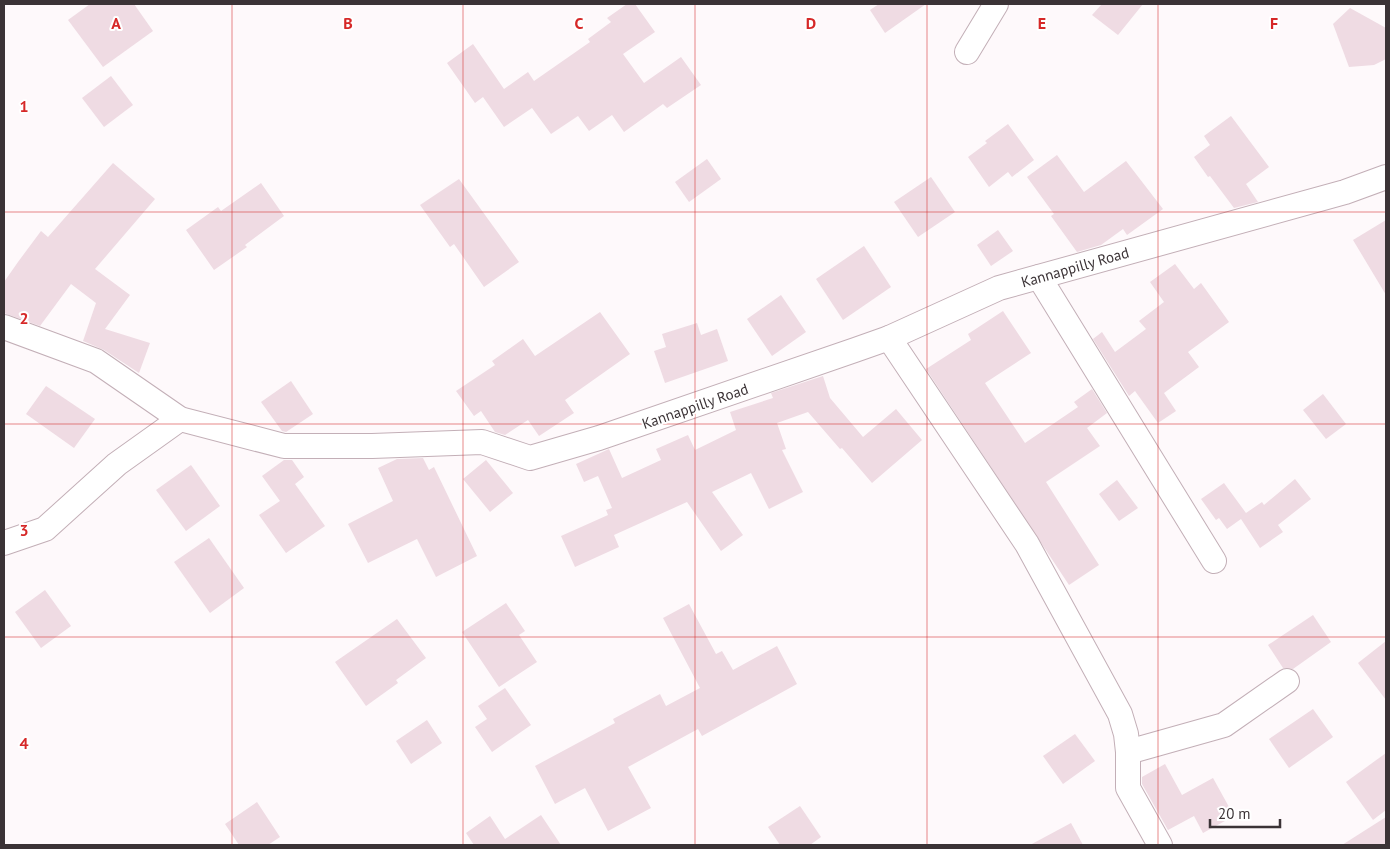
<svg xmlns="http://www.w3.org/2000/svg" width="1390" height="849" font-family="'PT Sans',sans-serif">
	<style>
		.building { fill: #efdbe3 }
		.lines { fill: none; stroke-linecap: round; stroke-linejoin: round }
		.street-casing { stroke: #c3afb7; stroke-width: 26 }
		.street { stroke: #fff; stroke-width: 24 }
		.grid { fill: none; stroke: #d62828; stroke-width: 1; stroke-opacity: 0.55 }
		.labels { text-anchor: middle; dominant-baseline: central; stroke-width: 4; stroke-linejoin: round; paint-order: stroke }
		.street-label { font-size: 15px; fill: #3b3336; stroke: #fff }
		.grid-label { font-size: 16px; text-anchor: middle; font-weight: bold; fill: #d62828; stroke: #fff; stroke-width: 4; stroke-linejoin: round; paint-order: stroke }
	</style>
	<rect width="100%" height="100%" fill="#fef9fb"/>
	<g class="building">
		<polygon points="90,4 134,4 153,31 103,67 68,20"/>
		<polygon points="627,4 635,4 655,32 623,54 644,83 681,57 701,85 667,108 663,104 624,132 612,115 589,131 578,116 551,134 532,108 504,127 483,97 475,103 447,63 473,44 504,89 528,72 534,81 590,42 588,39 611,22 607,18"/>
		<polygon points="879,4 926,4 885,33 870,10"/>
		<polygon points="1102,4 1143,4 1118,35 1092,15"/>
		<polygon points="1350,8 1386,28 1386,59 1374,65 1349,67 1333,24"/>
		<polygon points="111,76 133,105 104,127 82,98"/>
		<polygon points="1231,116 1269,167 1246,184 1258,202 1234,208 1210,176 1208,177 1194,157 1210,145 1204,136"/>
		<polygon points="1008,124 1034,160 1012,177 1008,172 989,187 968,157 987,143 985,141"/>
		<polygon points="1057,155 1084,192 1126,161 1163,209 1127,235 1123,229 1101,245 1077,252 1051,216 1054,214 1027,177"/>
		<polygon points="707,159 721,179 689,202 675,182"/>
		<polygon points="113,163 155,199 95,269 130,295 105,329 150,343 139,373 104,350 83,341 96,303 71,284 40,326 4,313 4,282 18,262 41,231 48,237"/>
		<polygon points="931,177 955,212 918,237 894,202"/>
		<polygon points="459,179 519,262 484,287 454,244 450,247 420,205"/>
		<polygon points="261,183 284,216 245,245 247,247 214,270 186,230 218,207 221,211"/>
		<polygon points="1386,220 1386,295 1353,240"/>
		<polygon points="998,230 1013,251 991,266 977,245"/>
		<polygon points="864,246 891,287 843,320 816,279"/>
		<polygon points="1175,264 1194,289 1201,283 1229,322 1188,352 1199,367 1164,393 1176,411 1158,423 1135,391 1129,396 1093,339 1102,332 1115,352 1146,329 1139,321 1164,302 1150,282"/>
		<polygon points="781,295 806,332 772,356 747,319"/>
		<polygon points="1003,311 1031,353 985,383 1025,443 1078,407 1074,402 1092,389 1107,413 1087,428 1100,446 1046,482 1099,565 1069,585 926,369 971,340 968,334"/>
		<polygon points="600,312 630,354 565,400 574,413 539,436 528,420 505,435 495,432 481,411 474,416 456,391 495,365 492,361 523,339 535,356"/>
		<polygon points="697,323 701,335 717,329 728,361 665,383 654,351 666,347 662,334"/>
		<polygon points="823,376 830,398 863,437 896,409 922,440 872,483 842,448 840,449 808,412 777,423 786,449 782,450 803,492 769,509 751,473 712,492 743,535 721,551 687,502 614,535 619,547 575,567 561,536 608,515 606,510 612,508 598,476 584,482 576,464 609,449 622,478 661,460 656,449 688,435 695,450 736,430 730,412 773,398 771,393"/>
		<polygon points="291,381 313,414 286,432 282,431 261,402"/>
		<polygon points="46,386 95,419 74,448 26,414"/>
		<polygon points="1323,394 1346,424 1326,439 1303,410"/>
		<polygon points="423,458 429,470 434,467 477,556 436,577 417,539 368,563 348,524 393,501 378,468 397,459"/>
		<polygon points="284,460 292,460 304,477 295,484 325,526 286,553 259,515 280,501 262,476"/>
		<polygon points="486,460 513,493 490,512 463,479"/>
		<polygon points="191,465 220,506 186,531 156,490"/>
		<polygon points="1295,479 1311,499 1278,525 1283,532 1260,548 1241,519 1227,529 1219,518 1216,520 1201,499 1224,483 1246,513 1262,502 1264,505"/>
		<polygon points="1117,480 1138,508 1119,521 1099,494"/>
		<polygon points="209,538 244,588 210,613 174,562"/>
		<polygon points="45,590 71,626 41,648 15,612"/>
		<polygon points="506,603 525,631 519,635 537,662 499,687 462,632"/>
		<polygon points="689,604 716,654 722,651 733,670 777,646 797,684 702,736 698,729 628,767 651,808 608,831 585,788 555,804 535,766 615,723 613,719 660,694 666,706 700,688 663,618"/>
		<polygon points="1313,615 1331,642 1293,669 1283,668 1268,645"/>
		<polygon points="397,619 426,658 396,680 398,683 366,706 335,662"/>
		<polygon points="1386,641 1386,700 1358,663"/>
		<polygon points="505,688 531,725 492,752 475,727 487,719 478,706"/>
		<polygon points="1313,709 1333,737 1289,768 1269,739"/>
		<polygon points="427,720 442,743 411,764 396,741"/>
		<polygon points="1075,734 1095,761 1063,784 1043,756"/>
		<polygon points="1386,753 1386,810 1373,820 1346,782"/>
		<polygon points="1165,764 1182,795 1213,778 1234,816 1203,833 1194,816 1168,830 1142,784 1142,777"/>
		<polygon points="257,802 280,837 268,845 239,845 225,824"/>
		<polygon points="800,806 821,837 810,845 780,845 768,827"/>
		<polygon points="541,815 561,845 474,845 466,833 490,816 505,839"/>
		<polygon points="1386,817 1386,845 1342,845"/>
		<polygon points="1071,823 1083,845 1030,845"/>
	</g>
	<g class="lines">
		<g class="street-casing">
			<g id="street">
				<polyline points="967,52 996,4"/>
				<polyline points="1039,277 1214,561"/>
				<polyline points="4,327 96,361 180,419 284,446 372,446 482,442 530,458 599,438 855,350 889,338 999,288 1345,192 1386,177"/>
				<polyline points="889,338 1027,544 1120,714 1126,734 1128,752 1128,788 1160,845"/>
				<polyline points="4,543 45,529 117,464 180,419"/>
				<polyline points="1128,752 1224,725 1287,681"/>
			</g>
		</g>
		<use href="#street" class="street"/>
	</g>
	<path class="grid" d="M232,4V845M463,4V845M695,4V845M927,4V845M1158,4V845M4,212H1386M4,424H1386M4,637H1386"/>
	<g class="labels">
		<g class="street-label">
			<text transform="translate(1075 267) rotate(-16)">Kannappilly Road</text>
			<text transform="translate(695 406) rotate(-19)">Kannappilly Road</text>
		</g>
	</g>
	<g class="grid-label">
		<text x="116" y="29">A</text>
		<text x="348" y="29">B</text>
		<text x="579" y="29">C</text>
		<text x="811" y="29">D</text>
		<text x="1042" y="29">E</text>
		<text x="1274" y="29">F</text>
		<text x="24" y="112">1</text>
		<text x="24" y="324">2</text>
		<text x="24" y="536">3</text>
		<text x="24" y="749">4</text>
	</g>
	<rect width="1390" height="849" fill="none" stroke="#3b3336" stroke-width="10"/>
	<path d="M1210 819v8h70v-8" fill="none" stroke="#3b3336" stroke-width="2.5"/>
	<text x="1218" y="819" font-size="15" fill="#3b3336" stroke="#ffffff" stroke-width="4" paint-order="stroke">20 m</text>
</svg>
